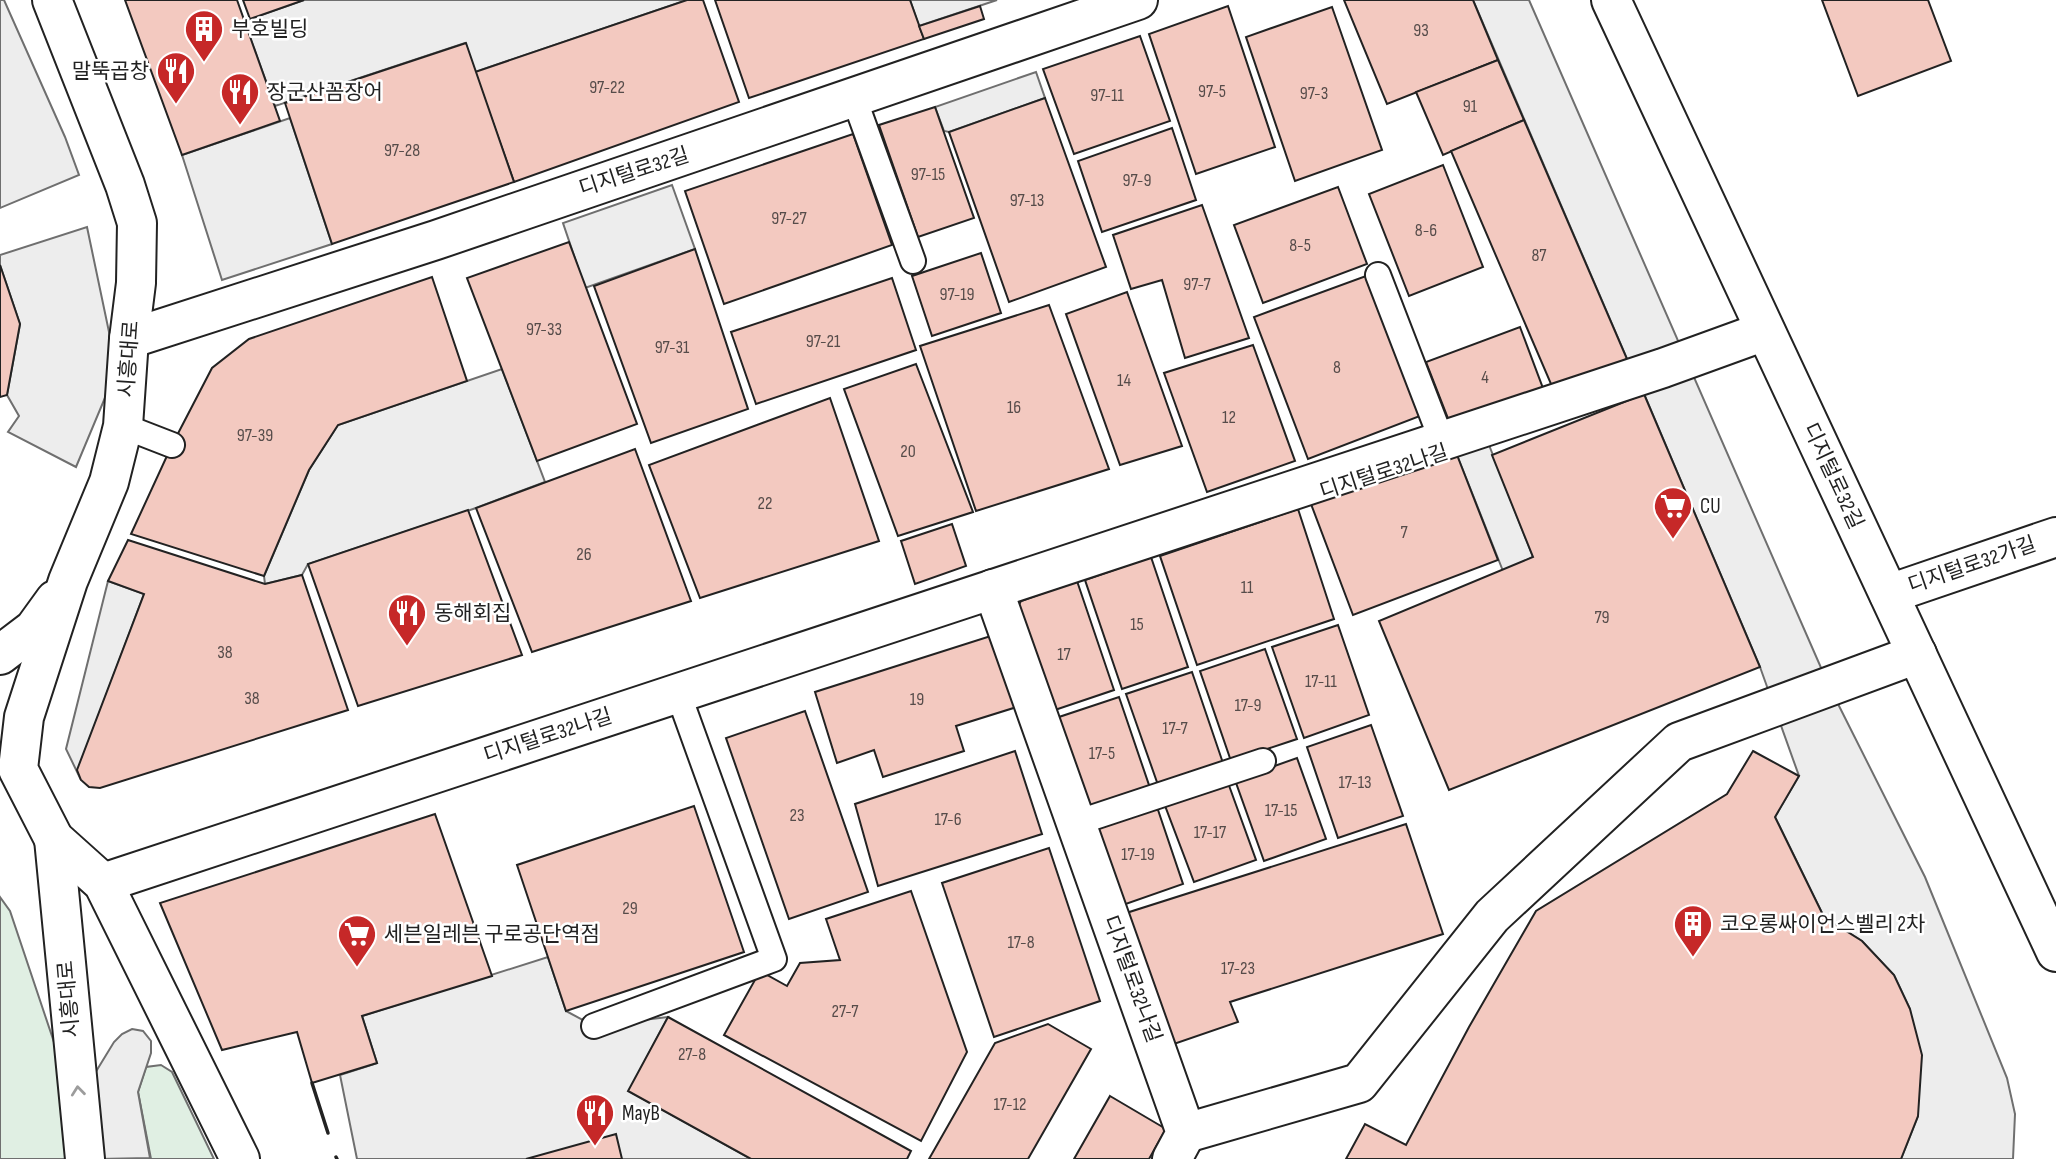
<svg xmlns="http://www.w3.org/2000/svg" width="2056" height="1159" font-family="'Sofia Sans Condensed','Noto Sans KR',sans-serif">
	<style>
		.green { fill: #e0efe3; stroke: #6f6f6f; stroke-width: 2 }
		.parking { fill: #ededed; stroke: #6f6f6f; stroke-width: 2 }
		.building { fill: #f3c9c0; stroke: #222; stroke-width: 2 }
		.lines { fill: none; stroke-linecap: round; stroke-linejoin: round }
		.service-casing { stroke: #222; stroke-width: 28 }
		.minor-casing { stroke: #222; stroke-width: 42 }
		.tertiary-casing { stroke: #222; stroke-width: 42 }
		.service { stroke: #fff; stroke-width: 24 }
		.minor { stroke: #fff; stroke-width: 38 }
		.tertiary { stroke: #fff; stroke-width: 38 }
		.wall { stroke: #222; stroke-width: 3.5 }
		.oneway { stroke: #9c9c9c }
		.labels { text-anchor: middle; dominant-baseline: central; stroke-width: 5; stroke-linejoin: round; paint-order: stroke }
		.number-label { font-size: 18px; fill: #564c4a }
		.poi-label { font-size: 21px; fill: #222; stroke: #fff; text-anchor: start }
		.street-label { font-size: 21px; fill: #222; stroke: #fff }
	</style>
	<rect width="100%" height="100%" fill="#fff"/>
	<g class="green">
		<polygon points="0,897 10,911 60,1060 83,1159 0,1159"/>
		<polygon points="161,1065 172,1072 214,1159 151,1159 138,1092 146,1067"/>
	</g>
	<g class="parking">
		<polygon points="0,0 4,0 65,137 79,175 0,208"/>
		<polygon points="304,0 687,0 475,72 465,43 275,106 244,21"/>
		<polygon points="910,0 997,0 919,26"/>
		<polygon points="1473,0 1529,0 1829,686 1925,877 2007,1078 2015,1114 2013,1159 1901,1159 1918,1116 1910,1009 1894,975 1862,941 1824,917 1775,817 1799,776 1760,667 1644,394 1627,359"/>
		<polygon points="1036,72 1045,98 949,132 944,131 935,107"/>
		<polygon points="290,118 332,244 222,280 182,155"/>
		<polygon points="672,185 695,249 585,288 563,223"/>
		<polygon points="87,227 113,351 107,393 76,467 8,432 19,416 7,395 20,324 0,265 0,255"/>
		<polygon points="502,369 545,482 476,508 308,564 302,575 265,584 264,576 309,470 338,425"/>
		<polygon points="1489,445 1533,557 1503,571 1457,455"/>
		<polygon points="108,581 144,594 78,770 81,780 66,749"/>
		<polygon points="548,957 566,1011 594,1026 668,1017 629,1091 751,1159 357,1159 340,1075 377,1063 362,1016"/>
		<polygon points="132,1029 143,1031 151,1041 151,1053 138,1092 150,1158 98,1159 89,1083 114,1042 122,1034"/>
	</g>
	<g class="building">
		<polygon points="125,0 237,0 280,121 182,155"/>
		<polygon points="243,0 304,0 250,19"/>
		<polygon points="687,0 703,0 739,102 514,182 475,72"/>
		<polygon points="715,0 910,0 924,39 749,98"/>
		<polygon points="1344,0 1473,0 1498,60 1387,104"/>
		<polygon points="1822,0 1928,0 1951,61 1858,96"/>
		<polygon points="980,6 984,19 924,39 919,26"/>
		<polygon points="1228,6 1275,147 1196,174 1149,34"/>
		<polygon points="1332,7 1382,150 1295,181 1246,37"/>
		<polygon points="1140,36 1170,121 1074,154 1043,69"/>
		<polygon points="466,43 514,182 332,244 285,103"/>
		<polygon points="1498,60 1524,120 1443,155 1416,92"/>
		<polygon points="1045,98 1106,267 1009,302 949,132"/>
		<polygon points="935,107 974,218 918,237 879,125"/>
		<polygon points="1524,120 1627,359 1554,391 1451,151"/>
		<polygon points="1172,128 1196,200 1102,232 1078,161"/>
		<polygon points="853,134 892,245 724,304 685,191"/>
		<polygon points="1443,165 1483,267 1409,296 1369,194"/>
		<polygon points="1338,187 1367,264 1263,303 1234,225"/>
		<polygon points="1202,205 1249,338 1185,358 1162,280 1131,289 1113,235"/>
		<polygon points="569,242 637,424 537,461 467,278"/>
		<polygon points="695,249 748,409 651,443 594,286"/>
		<polygon points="981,253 1001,313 932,336 912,276"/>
		<polygon points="0,265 20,324 7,395 0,397"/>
		<polygon points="1366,276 1420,416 1308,459 1254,317"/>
		<polygon points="432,277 467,381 338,425 309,470 264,576 131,534 172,445 212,368 249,339"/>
		<polygon points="892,278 916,350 756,404 731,332"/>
		<polygon points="1127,292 1182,446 1120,465 1066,314"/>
		<polygon points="1049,305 1109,469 976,511 920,346"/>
		<polygon points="1520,327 1544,391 1451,426 1426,362"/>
		<polygon points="1253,345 1295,461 1207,492 1164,373"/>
		<polygon points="916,364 973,512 898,536 844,389"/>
		<polygon points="1644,394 1760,667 1449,790 1379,621 1533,557 1492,455"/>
		<polygon points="830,398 879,541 700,598 649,465"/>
		<polygon points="635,449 691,601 532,652 476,508"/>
		<polygon points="1457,455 1498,560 1353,615 1311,504"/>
		<polygon points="1298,509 1334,619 1197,665 1160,556"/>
		<polygon points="468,510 522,655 358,706 308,564"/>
		<polygon points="952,524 966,566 915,584 901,541"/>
		<polygon points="128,540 265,584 302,575 348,710 100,788 89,787 81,780 77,770 144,594 108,581"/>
		<polygon points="1151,557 1188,667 1122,689 1085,580"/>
		<polygon points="1077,581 1114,690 1049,712 1012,617 1021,601"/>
		<polygon points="1338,625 1369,715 1304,738 1272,647"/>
		<polygon points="997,634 1020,706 956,726 964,751 883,777 874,750 837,763 815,692"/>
		<polygon points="1265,649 1297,739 1231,761 1200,671"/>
		<polygon points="1192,672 1223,763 1158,785 1126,694"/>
		<polygon points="1119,697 1150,788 1085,811 1053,719"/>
		<polygon points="805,711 868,892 789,919 726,738"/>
		<polygon points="1371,725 1403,816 1338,838 1307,747"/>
		<polygon points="1015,751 1042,834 878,886 855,804"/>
		<polygon points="1753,751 1799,776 1775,817 1824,917 1862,941 1894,975 1910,1009 1922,1055 1918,1116 1901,1159 1346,1159 1365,1124 1406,1145 1469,1027 1536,911 1727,794"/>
		<polygon points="1297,758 1326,839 1264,861 1235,780"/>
		<polygon points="1227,780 1256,860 1194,882 1164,803"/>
		<polygon points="1156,804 1183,884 1120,906 1092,825"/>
		<polygon points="694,806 744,952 566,1011 517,865"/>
		<polygon points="435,814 492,976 362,1016 377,1063 312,1083 297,1032 222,1050 160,903"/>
		<polygon points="1406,824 1443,934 1230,1002 1238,1022 1168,1046 1120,915"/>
		<polygon points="1049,848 1100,1001 994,1037 942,883"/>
		<polygon points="911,891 967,1052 921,1141 724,1035 760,971 787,986 800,963 840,960 826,919"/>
		<polygon points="668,1017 911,1151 907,1159 751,1159 628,1091"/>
		<polygon points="1048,1024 1091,1049 1028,1159 929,1159 995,1043"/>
		<polygon points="1110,1096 1166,1129 1149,1159 1074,1159"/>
		<polygon points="616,1134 622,1159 526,1159"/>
	</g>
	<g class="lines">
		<g class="service-casing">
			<g id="service">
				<polyline points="854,98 913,261"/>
				<polyline points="1378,275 1442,441"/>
				<polyline points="123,426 172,445"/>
				<polyline points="1076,823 1263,761"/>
				<polyline points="594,1026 774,959 678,693"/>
			</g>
		</g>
		<g class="minor-casing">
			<g id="minor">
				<polyline points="52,0 125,185 137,223 136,283 129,339 123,426 109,482 68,581 24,717 18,769 54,839 103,883 240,1159"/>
				<polyline points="129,339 436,240 1138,0"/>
				<polyline points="993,589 1186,1133 1172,1159"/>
				<polyline points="1889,594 2056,537"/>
				<polyline points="0,655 34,629 55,600"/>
				<polyline points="54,839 85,1159"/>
				<polyline points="103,883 1663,368 1765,331"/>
				<polyline points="1186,1133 1359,1083 1492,916 1679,742 1917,654"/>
			</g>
		</g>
		<g class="tertiary-casing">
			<polyline id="tertiary" points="1611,0 2056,952"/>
		</g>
		<use href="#service" class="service"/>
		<use href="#minor" class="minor"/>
		<use href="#tertiary" class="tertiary"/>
		<g class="wall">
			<polyline points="312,1083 328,1133"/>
			<polyline points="336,1157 337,1159"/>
		</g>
	</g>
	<defs><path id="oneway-chevron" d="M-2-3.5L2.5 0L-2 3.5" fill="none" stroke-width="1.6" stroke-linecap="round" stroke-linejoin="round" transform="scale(1.75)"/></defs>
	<use class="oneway" href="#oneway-chevron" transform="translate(78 1091) rotate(-96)"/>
	<defs>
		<g id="building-pin" transform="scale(2.0125)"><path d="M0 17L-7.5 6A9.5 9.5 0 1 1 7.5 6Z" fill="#c62828" stroke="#fff"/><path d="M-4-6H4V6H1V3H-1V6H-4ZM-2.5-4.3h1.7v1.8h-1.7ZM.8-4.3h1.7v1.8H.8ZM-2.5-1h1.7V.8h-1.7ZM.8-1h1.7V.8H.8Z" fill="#fff"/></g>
		<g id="restaurant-pin" transform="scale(2.0125)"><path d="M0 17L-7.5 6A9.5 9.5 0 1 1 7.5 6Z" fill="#c62828" stroke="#fff"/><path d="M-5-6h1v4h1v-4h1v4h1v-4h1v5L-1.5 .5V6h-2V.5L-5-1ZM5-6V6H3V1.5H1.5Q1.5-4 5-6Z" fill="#fff"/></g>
		<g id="supermarket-pin" transform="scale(2.0125)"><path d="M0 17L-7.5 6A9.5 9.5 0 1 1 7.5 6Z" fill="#c62828" stroke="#fff"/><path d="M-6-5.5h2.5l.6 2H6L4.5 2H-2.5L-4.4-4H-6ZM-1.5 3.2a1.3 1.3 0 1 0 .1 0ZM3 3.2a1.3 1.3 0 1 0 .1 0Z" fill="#fff"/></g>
	</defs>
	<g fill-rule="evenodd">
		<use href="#building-pin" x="204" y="29"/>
		<use href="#restaurant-pin" x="176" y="71"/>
		<use href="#restaurant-pin" x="240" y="92"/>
		<use href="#supermarket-pin" x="1673" y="506"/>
		<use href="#restaurant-pin" x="407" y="613"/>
		<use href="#building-pin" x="1693" y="924"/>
		<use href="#supermarket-pin" x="357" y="934"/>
		<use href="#restaurant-pin" x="595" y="1113"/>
	</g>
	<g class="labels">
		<g class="number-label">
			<text x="1421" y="30">93</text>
			<text x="607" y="87">97-22</text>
			<text x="1212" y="91">97-5</text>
			<text x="1314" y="93">97-3</text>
			<text x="1107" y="95">97-11</text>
			<text x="1470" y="106">91</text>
			<text x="402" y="150">97-28</text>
			<text x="928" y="174">97-15</text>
			<text x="1137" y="180">97-9</text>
			<text x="1027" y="200">97-13</text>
			<text x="789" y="218">97-27</text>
			<text x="1426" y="230">8-6</text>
			<text x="1300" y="245">8-5</text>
			<text x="1539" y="255">87</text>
			<text x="1197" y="284">97-7</text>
			<text x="957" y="294">97-19</text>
			<text x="544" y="329">97-33</text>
			<text x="823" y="341">97-21</text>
			<text x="672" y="347">97-31</text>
			<text x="1337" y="367">8</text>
			<text x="1485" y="377">4</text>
			<text x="1124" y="380">14</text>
			<text x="1014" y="407">16</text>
			<text x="1229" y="417">12</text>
			<text x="255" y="435">97-39</text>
			<text x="908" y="451">20</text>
			<text x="765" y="503">22</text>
			<text x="1404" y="532">7</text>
			<text x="584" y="554">26</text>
			<text x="1247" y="587">11</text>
			<text x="1602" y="617">79</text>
			<text x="1137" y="624">15</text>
			<text x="225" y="652">38</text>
			<text x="1064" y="654">17</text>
			<text x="1321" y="681">17-11</text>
			<text x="252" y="698">38</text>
			<text x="917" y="699">19</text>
			<text x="1248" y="705">17-9</text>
			<text x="1175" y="728">17-7</text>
			<text x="1102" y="753">17-5</text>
			<text x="1355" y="782">17-13</text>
			<text x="1281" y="810">17-15</text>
			<text x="797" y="815">23</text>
			<text x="948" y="819">17-6</text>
			<text x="1210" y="832">17-17</text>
			<text x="1138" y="854">17-19</text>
			<text x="630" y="908">29</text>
			<text x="1021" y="942">17-8</text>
			<text x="1238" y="968">17-23</text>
			<text x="845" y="1011">27-7</text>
			<text x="692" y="1054">27-8</text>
			<text x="1010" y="1104">17-12</text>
		</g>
		<g class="poi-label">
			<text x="231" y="29">부호빌딩</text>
			<text x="149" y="71" text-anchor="end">말뚝곱창</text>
			<text x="267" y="92">장군산꼼장어</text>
			<text x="1700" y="506">CU</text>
			<text x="434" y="613">동해회집</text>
			<text x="1720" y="924">코오롱싸이언스벨리 2차</text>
			<text x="384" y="934">세븐일레븐 구로공단역점</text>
			<text x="622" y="1113">MayB</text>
		</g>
		<g class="street-label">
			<text transform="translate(634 172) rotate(-18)">디지털로32길</text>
			<text transform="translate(129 359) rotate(-86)">시흥대로</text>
			<text transform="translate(1384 472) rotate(-18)">디지털로32나길</text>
			<text transform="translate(1833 476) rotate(65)">디지털로32길</text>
			<text transform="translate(1972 565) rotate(-19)">디지털로32가길</text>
			<text transform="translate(548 736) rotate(-18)">디지털로32나길</text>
			<text transform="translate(1132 979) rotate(70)">디지털로32나길</text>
			<text transform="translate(69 999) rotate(-95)">시흥대로</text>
		</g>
	</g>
</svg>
